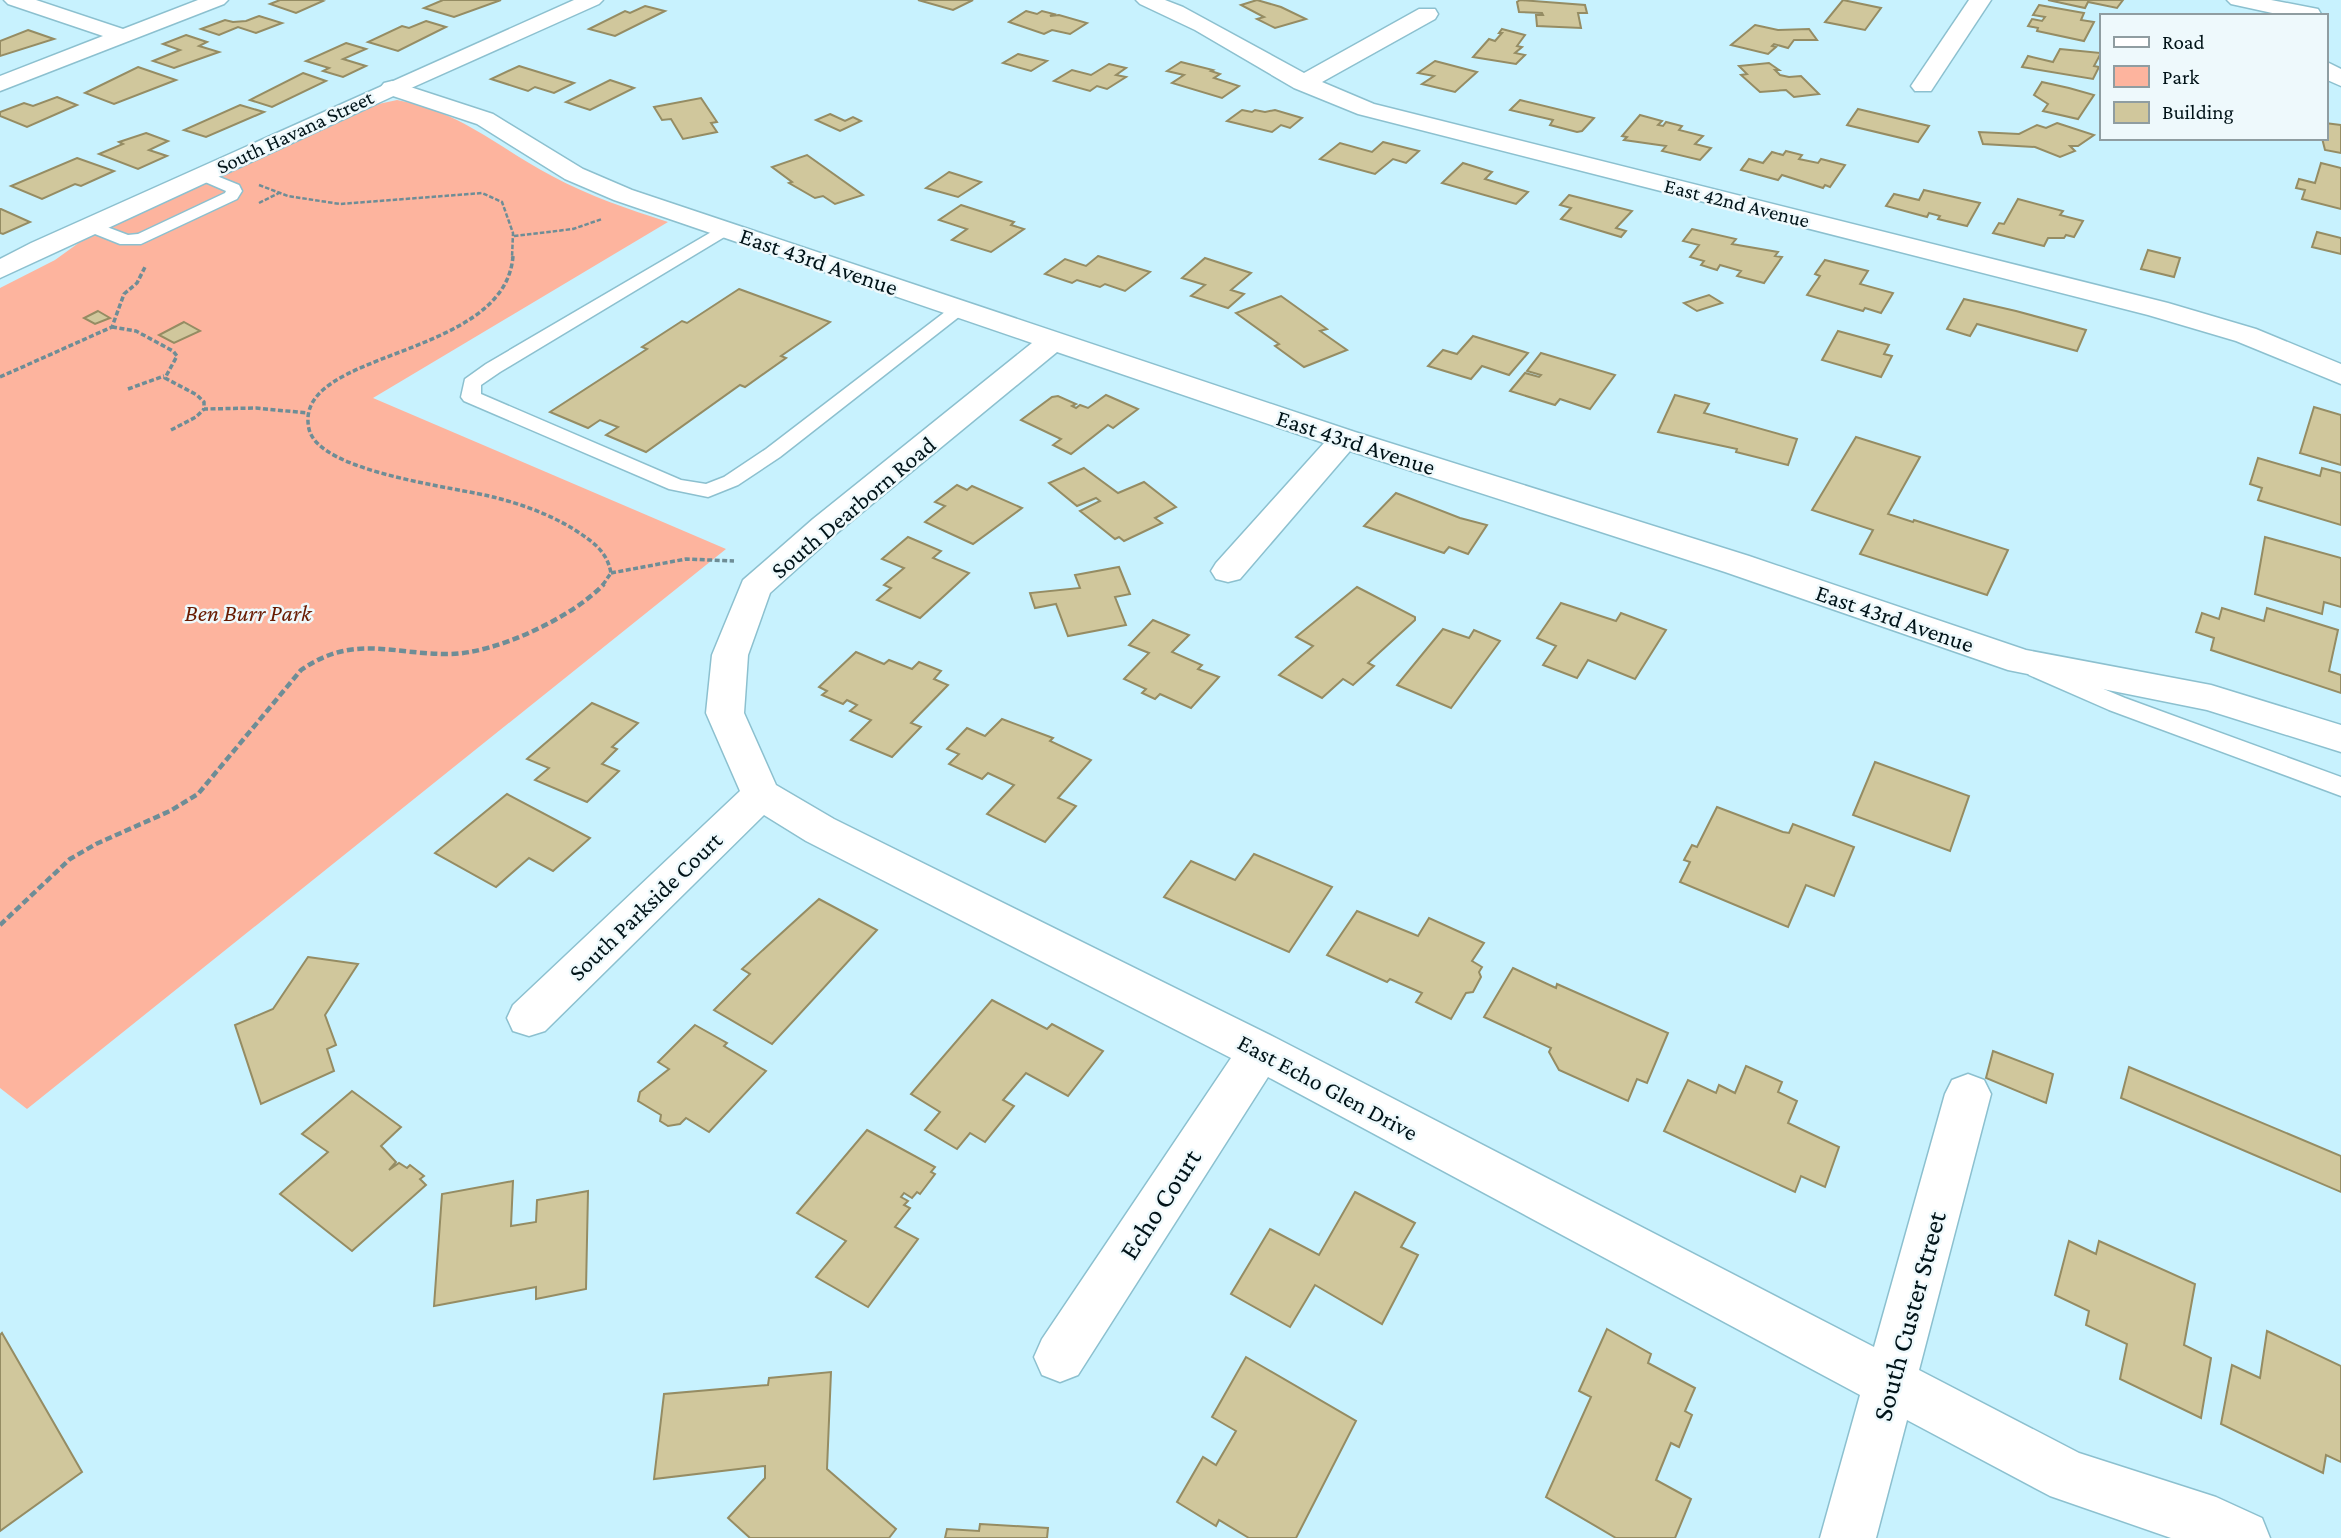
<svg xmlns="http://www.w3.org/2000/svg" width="2341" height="1538" font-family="'Crimson Pro',serif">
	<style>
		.green { fill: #fdb49e }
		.building { fill: #d0c79c; stroke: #958c63; stroke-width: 2 }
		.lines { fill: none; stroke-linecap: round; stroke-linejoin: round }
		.service-casing { stroke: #8cc0cf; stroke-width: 3 }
		.minor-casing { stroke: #8cc0cf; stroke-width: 3 }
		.tertiary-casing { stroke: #8cc0cf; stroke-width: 3 }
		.path-far2 { stroke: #6e8d96; stroke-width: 2.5; stroke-dasharray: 4.5 2; stroke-linecap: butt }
		.path-far1 { stroke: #6e8d96; stroke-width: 3.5; stroke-dasharray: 5 2.5; stroke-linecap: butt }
		.path { stroke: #6e8d96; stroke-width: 4.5; stroke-dasharray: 7 3.5; stroke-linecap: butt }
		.service { fill: #fff; fill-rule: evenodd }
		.minor { fill: #fff; fill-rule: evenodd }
		.tertiary { fill: #fff; fill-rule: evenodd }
		.labels { text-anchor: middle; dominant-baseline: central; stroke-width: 5; stroke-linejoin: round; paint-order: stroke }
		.far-street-label { font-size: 21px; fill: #011318; stroke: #eef9fc }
		.street-label { font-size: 24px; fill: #011318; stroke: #eef9fc }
		.park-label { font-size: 24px; font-style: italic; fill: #681a00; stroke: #eef9fc }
		.near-street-label { font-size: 28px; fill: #011318; stroke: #eef9fc }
	</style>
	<rect width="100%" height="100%" fill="#c8f2fe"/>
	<path class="green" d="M397,100C460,111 499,148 552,176C589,196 628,209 668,222L373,398L726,549L27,1109L0,1088V288L55,260L80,242L374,105Z"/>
	<g class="building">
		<polygon points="280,0 319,0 323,1 296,13 270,4"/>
		<polygon points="443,0 501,0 454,17 424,8"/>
		<polygon points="918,0 973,0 953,10"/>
		<polygon points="1257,0 1281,7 1306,19 1275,28 1257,19 1264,17 1241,5"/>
		<polygon points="1520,0 1585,5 1587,13 1578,13 1581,28 1537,26 1536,15 1543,15 1542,13 1519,12 1517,2"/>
		<polygon points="1843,0 1881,8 1865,30 1825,22"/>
		<polygon points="2048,0 2123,0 2117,8 2088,2 2085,8"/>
		<polygon points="2039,5 2084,13 2081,20 2094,22 2084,41 2037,31 2038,28 2028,26 2032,19 2042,21 2045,17 2033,15"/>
		<polygon points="645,6 665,11 615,36 589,29 625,11 630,13"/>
		<polygon points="1026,11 1037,14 1042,11 1054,14 1050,16 1059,15 1087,23 1070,34 1052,30 1044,34 1009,22"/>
		<polygon points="259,16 282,23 256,33 238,27 219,35 201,29 225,20 233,22 246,21"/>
		<polygon points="426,21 446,27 398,51 368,42 402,26 409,28"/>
		<polygon points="1755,25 1778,30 1809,29 1817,40 1794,40 1788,48 1774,44 1772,46 1776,47 1768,54 1731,45"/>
		<polygon points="1502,29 1525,35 1517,46 1522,47 1515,53 1525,55 1516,64 1473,57 1489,39 1495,41 1502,33 1499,33"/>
		<polygon points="28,30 54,39 0,56 0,41"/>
		<polygon points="186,35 207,42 199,46 219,52 174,68 153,61 180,50 163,44"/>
		<polygon points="346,43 366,49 343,59 366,66 343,77 323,71 329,68 306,61"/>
		<polygon points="2060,49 2101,53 2094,66 2099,67 2093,79 2022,67 2028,56 2053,62"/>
		<polygon points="1018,54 1047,61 1031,71 1003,63"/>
		<polygon points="1435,61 1477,72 1455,92 1422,84 1434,76 1418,73"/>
		<polygon points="1181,62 1213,70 1211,71 1220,74 1214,78 1239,86 1222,98 1172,83 1184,75 1167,71"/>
		<polygon points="1769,63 1779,70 1775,70 1780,75 1789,77 1801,76 1819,94 1794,97 1786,90 1760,92 1741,75 1747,74 1739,66"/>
		<polygon points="1109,64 1126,68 1116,75 1126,77 1107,89 1097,86 1090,91 1054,81 1072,70 1091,75"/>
		<polygon points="519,66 574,83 554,93 535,87 528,91 491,79"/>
		<polygon points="138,67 176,80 114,104 85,93"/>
		<polygon points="303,73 326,81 272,107 250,100"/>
		<polygon points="610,80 634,88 590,110 566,102"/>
		<polygon points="2042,82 2069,88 2094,95 2078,119 2043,111 2048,104 2034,95"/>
		<polygon points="57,97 77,105 27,127 0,116 0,112 24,103 33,106"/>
		<polygon points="701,98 717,122 711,123 717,132 683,139 671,119 662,120 654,107"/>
		<polygon points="1520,100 1594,118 1582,131 1577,132 1550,125 1553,120 1510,110"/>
		<polygon points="240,105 264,112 206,137 184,130"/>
		<polygon points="1858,109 1929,126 1918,142 1847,125"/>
		<polygon points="1242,110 1252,112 1255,110 1265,112 1275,110 1302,118 1290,128 1281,125 1272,132 1227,121"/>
		<polygon points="830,114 845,121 853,117 861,121 840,131 816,120"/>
		<polygon points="1640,115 1662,121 1658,125 1663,126 1666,122 1682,126 1679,130 1703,136 1695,144 1711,148 1700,160 1662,151 1666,146 1624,140 1627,137 1622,136"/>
		<polygon points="2057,123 2094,135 2078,146 2070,146 2075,151 2060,157 2035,147 1983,144 1979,132 2019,134 2037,125 2046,128"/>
		<polygon points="2325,123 2341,125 2341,153 2325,150 2322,138 2325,138"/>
		<polygon points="146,133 168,141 149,150 167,156 138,169 99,154 123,144 119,142"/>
		<polygon points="1383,142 1419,151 1406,163 1393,159 1375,174 1320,159 1340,143 1372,152"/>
		<polygon points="1786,151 1802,155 1799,159 1818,163 1821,159 1845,165 1830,187 1825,185 1823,188 1782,175 1778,180 1741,170 1749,159 1763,163 1772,152 1783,155"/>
		<polygon points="807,155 863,195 835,204 823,196 815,198 789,183 792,182 772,167"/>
		<polygon points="77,158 114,171 81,186 75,184 42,199 11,186"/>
		<polygon points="1463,163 1492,172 1485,179 1528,192 1516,204 1442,183"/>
		<polygon points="2321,163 2341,168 2341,209 2302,199 2305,190 2296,188 2299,179 2315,183"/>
		<polygon points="949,172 981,182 958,197 926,188"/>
		<polygon points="1924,190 1980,203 1967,226 1938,219 1940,216 1929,213 1927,217 1886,206 1894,194 1919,200"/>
		<polygon points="1569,195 1632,211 1616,228 1626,231 1621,237 1561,219 1571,208 1560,205"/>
		<polygon points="2018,199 2063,211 2060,215 2083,221 2074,237 2066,235 2064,238 2048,238 2044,246 1993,233 1999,223 2004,224"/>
		<polygon points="961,205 1014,222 1011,225 1024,229 991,252 952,240 967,229 939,220"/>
		<polygon points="0,209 1,209 30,222 3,234 0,233"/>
		<polygon points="1692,229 1736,239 1732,244 1778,252 1775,256 1782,257 1764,283 1737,276 1741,271 1720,265 1717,270 1701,265 1704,261 1690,257 1699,245 1683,241"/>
		<polygon points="2317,232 2341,238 2341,254 2312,247"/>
		<polygon points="2148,250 2180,258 2174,277 2141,269"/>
		<polygon points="1098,256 1150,272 1125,291 1105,284 1100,287 1077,280 1072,283 1045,274 1065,259 1086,266"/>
		<polygon points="1205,258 1251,273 1231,290 1244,294 1228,308 1191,296 1205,285 1182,278"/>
		<polygon points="1825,260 1868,271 1860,284 1893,293 1881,313 1865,308 1863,311 1807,295 1820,276 1815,274"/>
		<polygon points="739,289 830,322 781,356 786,358 745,387 740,385 646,452 606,435 618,427 600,420 588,428 550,412 647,349 642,347 682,321 687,323"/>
		<polygon points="1709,295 1722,303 1697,311 1684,303"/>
		<polygon points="1281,296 1327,329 1320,331 1347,350 1304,367 1275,346 1279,344 1236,313"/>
		<polygon points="1964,299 2016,311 2086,330 2077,351 1977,324 1970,336 1947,329"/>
		<polygon points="98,311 110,318 95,324 84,318"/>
		<polygon points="184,322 200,331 174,343 159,335"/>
		<polygon points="1838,331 1889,345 1884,354 1892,356 1881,377 1822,360"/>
		<polygon points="1473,336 1528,353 1509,375 1482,366 1471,379 1428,366 1443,350 1457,354"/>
		<polygon points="1541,353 1615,375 1590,409 1560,399 1555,405 1510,391 1525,373 1539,377 1541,375 1527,371"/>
		<polygon points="1106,395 1138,409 1113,428 1108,425 1071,454 1053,445 1061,439 1021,420 1052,397 1058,396 1076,404 1072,406 1076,408 1080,405 1088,408"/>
		<polygon points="1675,395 1709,404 1704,413 1797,439 1788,465 1736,452 1737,449 1658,432"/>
		<polygon points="2314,407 2341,415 2341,465 2300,453"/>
		<polygon points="1856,437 1920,457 1888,514 1913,522 1914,520 2008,550 1987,595 1860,554 1873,530 1812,510"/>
		<polygon points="2258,458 2320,476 2322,468 2341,473 2341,525 2258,500 2262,488 2250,484"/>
		<polygon points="1084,468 1118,493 1144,482 1176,507 1155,518 1162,523 1124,541 1119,537 1115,539 1080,511 1100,501 1096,498 1077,506 1049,483"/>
		<polygon points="957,485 967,490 972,486 1022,508 973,544 925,522 945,506 935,502"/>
		<polygon points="1396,493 1460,518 1487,525 1468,554 1449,547 1444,553 1364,526"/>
		<polygon points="908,537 941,551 933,558 969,573 920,618 877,600 891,588 884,585 904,568 882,559"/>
		<polygon points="2265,537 2341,558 2341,607 2324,602 2322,614 2255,594"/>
		<polygon points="1119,567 1130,594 1115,597 1126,625 1068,636 1056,604 1035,608 1030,593 1080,588 1075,575"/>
		<polygon points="1357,587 1415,617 1415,620 1368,663 1374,666 1353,685 1343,679 1322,698 1279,675 1313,646 1296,637"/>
		<polygon points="1561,603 1616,621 1621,613 1666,630 1635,679 1588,660 1577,678 1543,665 1556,646 1537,638"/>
		<polygon points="2222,608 2264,621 2267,608 2338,630 2329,671 2341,675 2341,693 2211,650 2214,638 2196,632 2202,613 2219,619"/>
		<polygon points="1153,620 1189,635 1172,652 1202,665 1198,669 1219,677 1191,708 1160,694 1155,699 1142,693 1146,689 1124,679 1149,653 1129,645"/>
		<polygon points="1443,629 1469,638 1474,630 1500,641 1451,708 1397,685"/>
		<polygon points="856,652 884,664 889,660 912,669 919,662 941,671 934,679 948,685 911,723 921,727 892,757 851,740 871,720 850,711 857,705 847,700 843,704 822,695 827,691 819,687"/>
		<polygon points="592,703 638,723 612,747 617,749 602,764 619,771 587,802 535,780 549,768 527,759"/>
		<polygon points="1002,719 1053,738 1050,741 1091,760 1058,798 1076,806 1045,842 987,814 1014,785 988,773 982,779 949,764 959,754 947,749 967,728 985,736"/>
		<polygon points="1875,762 1969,796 1950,851 1853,815"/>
		<polygon points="507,794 590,838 553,871 529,858 496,887 435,853"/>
		<polygon points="1717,807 1783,832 1789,833 1793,824 1854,847 1834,896 1806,885 1788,927 1680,882 1690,862 1684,860 1692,845 1697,847"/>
		<polygon points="1254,854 1332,887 1289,952 1164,897 1191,861 1235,880"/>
		<polygon points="819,899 877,930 772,1044 714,1010 750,974 742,969"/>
		<polygon points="1357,911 1418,936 1429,918 1484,943 1472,961 1482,967 1479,972 1481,977 1473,992 1466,993 1451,1019 1416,1002 1422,993 1390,979 1387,982 1327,955"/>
		<polygon points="308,957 358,964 325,1015 336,1045 327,1049 334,1071 261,1104 235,1025 273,1009"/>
		<polygon points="1513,968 1556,988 1557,984 1668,1033 1647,1083 1637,1079 1628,1101 1559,1070 1549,1052 1551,1048 1484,1017"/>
		<polygon points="992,1000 1047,1029 1052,1024 1103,1051 1068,1096 1026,1073 1003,1100 1014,1106 985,1142 970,1133 957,1149 925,1130 940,1112 911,1094"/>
		<polygon points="695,1025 727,1043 724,1046 766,1071 709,1132 686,1118 680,1124 668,1126 660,1121 661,1115 638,1101 640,1092 669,1069 658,1062"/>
		<polygon points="1993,1051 2053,1074 2046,1103 1986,1078"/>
		<polygon points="1746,1066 1782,1082 1778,1092 1797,1101 1788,1123 1839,1147 1825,1187 1801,1176 1795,1192 1664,1131 1688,1080 1716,1093 1719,1085 1735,1093"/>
		<polygon points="2129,1067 2341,1156 2341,1192 2121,1098"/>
		<polygon points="352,1091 401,1127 381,1146 396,1162 389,1170 399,1163 407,1168 410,1165 424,1176 420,1179 426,1185 352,1251 280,1194 328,1152 302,1134"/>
		<polygon points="867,1130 935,1167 931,1172 935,1174 920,1194 917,1192 912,1198 904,1193 901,1197 908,1201 904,1205 910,1208 895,1227 918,1239 868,1307 816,1277 846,1241 797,1213"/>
		<polygon points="513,1181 511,1226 536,1222 537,1200 588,1191 586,1289 536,1299 536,1287 434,1306 442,1194"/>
		<polygon points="1355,1192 1415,1223 1401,1247 1418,1255 1382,1324 1315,1285 1290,1327 1231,1294 1270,1229 1319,1255"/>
		<polygon points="2069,1241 2096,1254 2099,1241 2195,1284 2184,1345 2211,1358 2201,1418 2120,1379 2127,1344 2086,1325 2089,1311 2055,1295"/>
		<polygon points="1607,1329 1651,1354 1648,1363 1695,1388 1685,1411 1692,1415 1679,1447 1671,1443 1656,1480 1691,1499 1675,1538 1616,1538 1546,1497 1591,1397 1579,1391"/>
		<polygon points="2267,1331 2341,1366 2341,1462 2326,1455 2323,1473 2221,1424 2232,1365 2260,1378"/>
		<polygon points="2,1333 82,1472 0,1531 0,1335"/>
		<polygon points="1246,1357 1356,1421 1296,1538 1249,1538 1219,1520 1216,1526 1177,1502 1203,1457 1216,1465 1236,1431 1212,1417"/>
		<polygon points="831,1372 827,1469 896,1529 889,1538 750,1538 728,1518 765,1478 765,1466 654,1479 664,1394 768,1385 769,1378"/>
		<polygon points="980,1524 1048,1528 1047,1538 945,1538 947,1529 979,1531"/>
	</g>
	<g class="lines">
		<g class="service-casing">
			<g id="service">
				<polygon points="202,170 239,185 242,191 237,199 141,244 120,244 85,230 83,226 91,221 128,235 138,234 225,193 226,191 196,178 194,175"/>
				<polygon points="725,224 731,225 733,229 731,233 500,372 481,385 481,394 681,480 706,484 724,477 766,449 954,305 960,304 969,309 780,457 738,485 708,497 669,489 464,401 461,397 465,379 486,364"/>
				<polygon points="2037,661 2125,698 2341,777 2341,796 2109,710 2029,675 2025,669 2029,663"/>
			</g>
		</g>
		<g class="minor-casing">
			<g id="minor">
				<polygon points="4,0 36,0 123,29 198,0 228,0 224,4 0,91 0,76 103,36 8,4"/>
				<polygon points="1136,0 1165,0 1183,7 1304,73 1419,9 1435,9 1438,14 1435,19 1322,82 1374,104 2168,303 2256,329 2341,364 2341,384 2236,341 2148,315 1358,114 1294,88 1195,30 1140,4"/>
				<polygon points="1969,0 1991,0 1931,91 1915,91 1911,86"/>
				<polygon points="2227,0 2271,0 2318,9 2321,14 2286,16 2231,4"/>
				<polygon points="2325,61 2341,69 2341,86 2325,79"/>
				<polygon points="392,81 493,114 583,169 632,190 1355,432 1749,556 2026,650 2211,685 2341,725 2341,752 2207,710 2008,670 1725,572 1350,451 1240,579 1228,582 1216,579 1211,571 1216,563 1324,443 1057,352 837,533 770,593 748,655 744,713 776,785 834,819 1276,1038 1874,1347 1945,1094 1952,1080 1968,1074 1984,1080 1991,1094 1919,1370 2079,1453 2216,1497 2262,1518 2270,1538 2171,1538 2050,1496 1907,1420 1876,1538 1820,1538 1860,1395 1268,1077 1078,1375 1060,1382 1042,1375 1034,1357 1042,1339 1231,1058 806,841 764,815 545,1031 529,1036 513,1031 507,1018 513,1005 740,791 706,713 712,655 743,580 813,519 1032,343 614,200 565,179 477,124 384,93 380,88 384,83"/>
			</g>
		</g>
		<g class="tertiary-casing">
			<polygon id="tertiary" points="574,0 603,0 599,4 400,93 0,278 0,259 31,243"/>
		</g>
		<g class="path-far2">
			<polyline points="259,185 288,196 340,204 482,193 502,202 513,233 512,258"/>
			<polyline points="259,203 279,193"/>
			<polyline points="514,236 573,229 602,219"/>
		</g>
		<g class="path-far1">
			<path d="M513,256C505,360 291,349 309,429C319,473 457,487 497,498C524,505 551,515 575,530C593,542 607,551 611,573L602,586"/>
			<polyline points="112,327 136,331 173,351 177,356 165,378 197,395 204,402 204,409 256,408 307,413"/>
			<polyline points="0,377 112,327 124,294 137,283 146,265"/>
			<polyline points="128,389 164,376"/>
			<polyline points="171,430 196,417 204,409"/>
			<polyline points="611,573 686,559 734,561"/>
		</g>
		<path class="path" d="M0,925L70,859L96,844L170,811L198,794L301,670C355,633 392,655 451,654C496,653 572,618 604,584"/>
		<use href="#service" class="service"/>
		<use href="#minor" class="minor"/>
		<use href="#tertiary" class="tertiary"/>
	</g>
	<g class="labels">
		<g class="far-street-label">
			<text transform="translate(295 132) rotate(-25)">South Havana Street</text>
			<text transform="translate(1737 203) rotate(14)">East 42nd Avenue</text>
		</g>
		<g class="street-label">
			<text transform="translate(819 261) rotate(19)">East 43rd Avenue</text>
			<text transform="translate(1356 442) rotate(18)">East 43rd Avenue</text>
			<text transform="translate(853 507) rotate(-40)">South Dearborn Road</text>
			<text transform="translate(1895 618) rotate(19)">East 43rd Avenue</text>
			<text transform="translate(645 906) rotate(-44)">South Parkside Court</text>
			<text transform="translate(1328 1087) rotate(28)">East Echo Glen Drive</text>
		</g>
		<g class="park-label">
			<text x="248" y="612">Ben Burr Park</text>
		</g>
		<g class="near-street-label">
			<text transform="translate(1160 1204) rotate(-57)">Echo Court</text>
			<text transform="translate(1909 1316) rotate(-75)">South Custer Street</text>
		</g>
	</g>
	<rect x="2100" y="14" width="228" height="126" fill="#eef9fc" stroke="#8f9da1" stroke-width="2"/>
	<rect x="2114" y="37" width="35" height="10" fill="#ffffff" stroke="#8f9da1" stroke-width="2"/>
	<text x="2162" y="49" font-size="21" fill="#011318">Road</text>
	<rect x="2114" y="66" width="35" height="21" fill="#fdb49e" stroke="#8f9da1" stroke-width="2"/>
	<text x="2162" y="84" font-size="21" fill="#011318">Park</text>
	<rect x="2114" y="102" width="35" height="21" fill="#d0c79c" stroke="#8f9da1" stroke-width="2"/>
	<text x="2162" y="119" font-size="21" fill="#011318">Building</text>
</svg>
